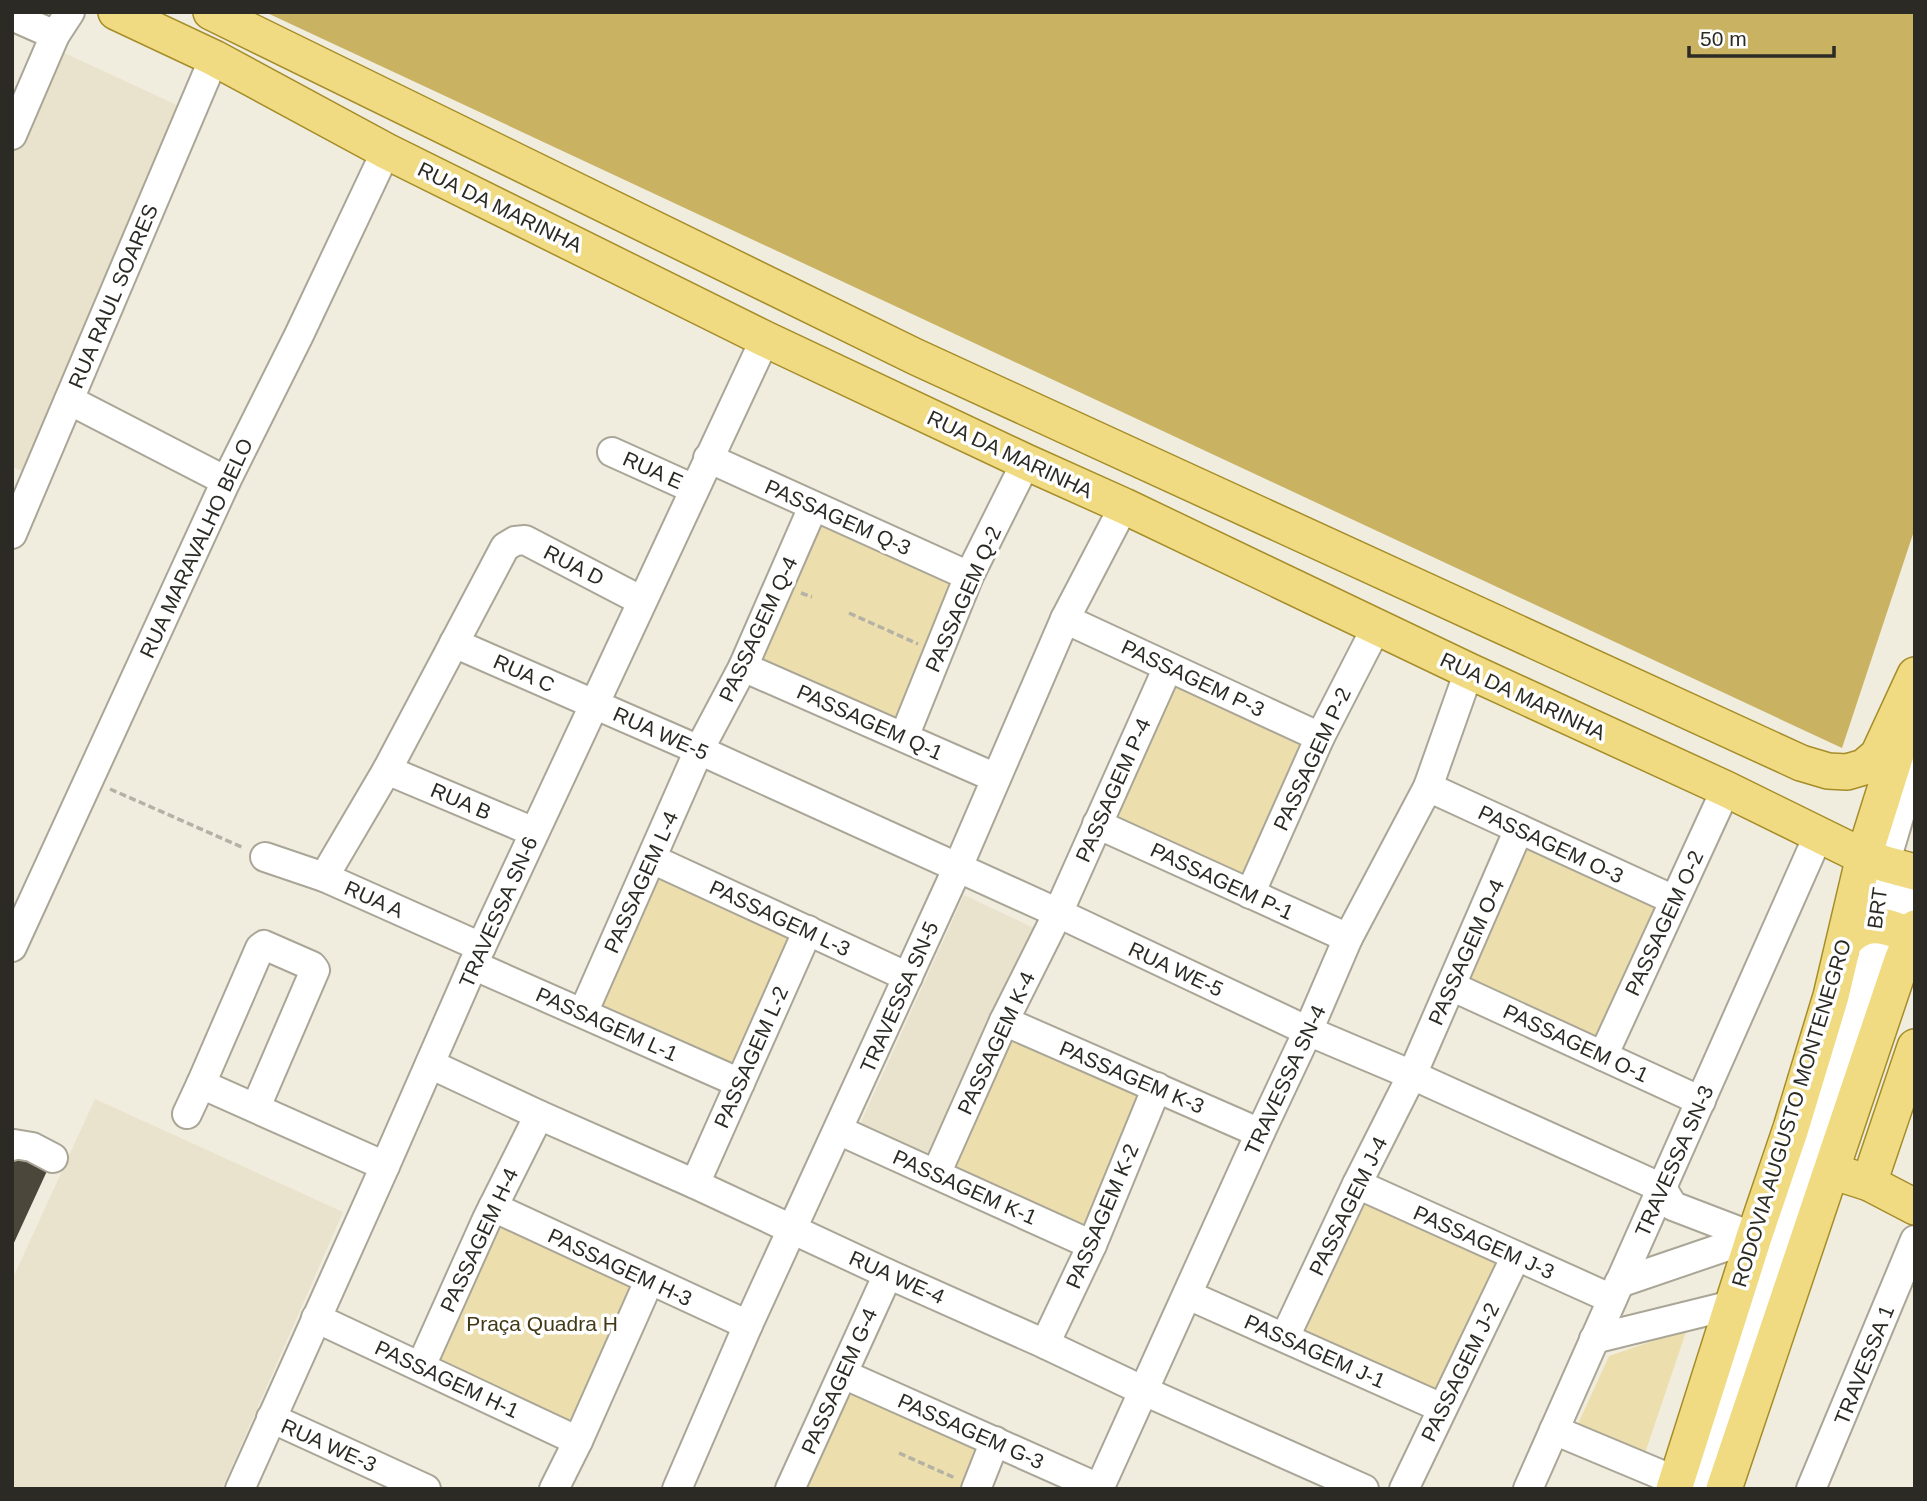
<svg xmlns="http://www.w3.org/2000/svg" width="1927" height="1501" font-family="Arial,sans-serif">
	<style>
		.built { fill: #e9e2cc }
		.green { fill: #eddfad }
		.forest { fill: #c9b362 }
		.building { fill: #4b483b }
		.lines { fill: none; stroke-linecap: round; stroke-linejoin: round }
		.minor-casing { stroke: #aaa697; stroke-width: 32 }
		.major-casing { stroke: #a58d2a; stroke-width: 38 }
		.path { stroke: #b4b1a5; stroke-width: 3.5; stroke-dasharray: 7 3.5; stroke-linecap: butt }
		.minor { stroke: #fff; stroke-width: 28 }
		.major { stroke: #f1db82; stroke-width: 35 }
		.labels { text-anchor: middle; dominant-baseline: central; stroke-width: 7; stroke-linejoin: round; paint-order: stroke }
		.street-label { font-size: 21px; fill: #2b2a24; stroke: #fff }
		.park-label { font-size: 21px; fill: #413814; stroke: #fff }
	</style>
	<rect width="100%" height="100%" fill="#f1edde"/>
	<g class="built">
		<polygon points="58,50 181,107 22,471 12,467 12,157"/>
		<polygon points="964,895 1034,928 927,1161 857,1131"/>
		<polygon points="95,1099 343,1212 222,1489 12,1489 12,1280"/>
	</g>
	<g class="green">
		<polygon points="813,507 969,576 904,737 743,667"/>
		<polygon points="1168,667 1320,737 1250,894 1097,824"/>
		<polygon points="1519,829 1674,900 1603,1056 1451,986"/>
		<polygon points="652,859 808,930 740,1083 583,1013"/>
		<polygon points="1004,1021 1157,1087 1092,1245 936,1174"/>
		<polygon points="1357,1184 1516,1256 1442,1408 1285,1337"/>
		<polygon points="503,1218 635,1283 580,1424 439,1362 438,1356"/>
		<polygon points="1687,1329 1642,1462 1577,1426 1609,1356"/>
		<polygon points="843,1374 995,1441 976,1489 790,1489"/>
	</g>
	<polygon class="forest" points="265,12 1915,12 1915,528 1842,748"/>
	<polygon class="building" points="15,1156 47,1171 12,1247 12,1162"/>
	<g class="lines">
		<g class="minor-casing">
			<g id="minor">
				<polyline points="12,16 55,35"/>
				<polyline points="12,135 55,35 70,12"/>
				<polyline points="69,400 226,481"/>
				<polyline points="612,452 694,489"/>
				<polyline points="708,458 969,576"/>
				<polyline points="12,534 214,58"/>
				<polyline points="1065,619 1320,737"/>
				<polyline points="454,643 699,750 1058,913 1308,1031 1412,1075 1662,1188 1673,1206 1754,1237"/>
				<polyline points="743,667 996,778"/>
				<polyline points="904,737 969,576 1026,462"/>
				<polyline points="387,770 534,832"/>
				<polyline points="1428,787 1674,900"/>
				<polyline points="1097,824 1348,938"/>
				<polyline points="265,857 324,877 481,947"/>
				<polyline points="652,859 908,977"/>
				<polyline points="324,877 387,770 505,547 515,541 525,540 642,601"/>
				<polyline points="1250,894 1320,737 1377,626"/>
				<polyline points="12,947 226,481 299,335 386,151"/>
				<polyline points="1872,947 1876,902 1885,864 1915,763"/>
				<polyline points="473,965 740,1083"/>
				<polyline points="1451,986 1701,1101"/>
				<polyline points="583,1013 699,750 743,667 813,507"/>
				<polyline points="1004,1021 1260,1133"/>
				<polyline points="1603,1056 1726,789"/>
				<polyline points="430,1064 539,1115 695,1184 888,1274 1045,1344 1144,1391 1364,1489"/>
				<polyline points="201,1084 385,1166"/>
				<polyline points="187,1114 201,1084 260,948 264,945 312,966 315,970 256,1107"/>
				<polyline points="838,1130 1092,1245"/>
				<polyline points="12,1146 14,1144 32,1147 53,1158"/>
				<polyline points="936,1174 1004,1021 1058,913 1168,667"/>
				<polyline points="695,1184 808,930"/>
				<polyline points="1357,1184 1612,1299"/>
				<polyline points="493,1207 748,1325"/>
				<polyline points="1619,1283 1754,1237"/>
				<polyline points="1188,1295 1442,1408"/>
				<polyline points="316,1318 578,1441"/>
				<polyline points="1285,1337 1357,1184 1412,1075 1519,829"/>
				<polyline points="1594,1339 1732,1305"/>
				<polyline points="1045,1344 1092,1245 1157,1087"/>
				<polyline points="421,1366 487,1219 539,1115"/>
				<polyline points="843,1374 1101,1489"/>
				<polyline points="271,1418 426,1489"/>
				<polyline points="1554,1430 1676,1481"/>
				<polyline points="240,1489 385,1166 481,947 765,339"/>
				<polyline points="554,1489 578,1441 649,1281"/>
				<polyline points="677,1489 748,1325 958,867 1065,619 1124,506"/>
				<polyline points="790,1489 888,1274"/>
				<polyline points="976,1489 995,1441"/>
				<polyline points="1099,1489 1260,1133 1308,1031 1348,938 1428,787 1469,671"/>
				<polyline points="1404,1489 1516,1256"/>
				<polyline points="1528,1489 1819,834"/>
				<polyline points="1697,1489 1872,959 1900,910 1915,870"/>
				<polyline points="1811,1489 1915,1240"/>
			</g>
		</g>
		<g class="major-casing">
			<g id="major">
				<polyline points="116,12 214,58 386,151 765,339 1026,462 1124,506 1469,671 1726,789 1850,850 1885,864 1915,872"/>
				<polyline points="211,12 916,357 1801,763 1828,771 1847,772 1864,767 1878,755 1915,675"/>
				<path d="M1845,941C1866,916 1889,927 1915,937"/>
				<polyline points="1847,1176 1869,1183 1915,1207"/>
				<polyline points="1869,1183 1915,1047"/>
				<polyline points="1674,1489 1754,1237 1791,1128 1831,996 1864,856 1903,732"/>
				<polyline points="1724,1489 1902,960 1915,928"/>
			</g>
		</g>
		<g class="path">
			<polyline points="801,593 812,597"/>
			<polyline points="849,613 918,644"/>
			<polyline points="110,789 244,848"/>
			<polyline points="899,1453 955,1478"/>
		</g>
		<use href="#minor" class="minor"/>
		<use href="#major" class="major"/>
	</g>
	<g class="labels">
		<g class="street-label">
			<text transform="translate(500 207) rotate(26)">RUA DA MARINHA</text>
			<text transform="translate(113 296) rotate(-67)">RUA RAUL SOARES</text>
			<text transform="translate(1010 454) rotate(25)">RUA DA MARINHA</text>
			<text transform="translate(653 470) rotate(24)">RUA E</text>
			<text transform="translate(838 517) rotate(24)">PASSAGEM Q-3</text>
			<text transform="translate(196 548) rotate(-65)">RUA MARAVALHO BELO</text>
			<text transform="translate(574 565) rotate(27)">RUA D</text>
			<text transform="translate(963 599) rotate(-66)">PASSAGEM Q-2</text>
			<text transform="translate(758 629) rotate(-65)">PASSAGEM Q-4</text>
			<text transform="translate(524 673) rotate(24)">RUA C</text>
			<text transform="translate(1193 678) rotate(25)">PASSAGEM P-3</text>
			<text transform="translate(1523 696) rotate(25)">RUA DA MARINHA</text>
			<text transform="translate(870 722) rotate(24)">PASSAGEM Q-1</text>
			<text transform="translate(661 733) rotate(24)">RUA WE-5</text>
			<text transform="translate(1312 759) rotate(-65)">PASSAGEM P-2</text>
			<text transform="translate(1113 790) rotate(-66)">PASSAGEM P-4</text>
			<text transform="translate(461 801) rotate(23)">RUA B</text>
			<text transform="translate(1551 844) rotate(25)">PASSAGEM O-3</text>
			<text transform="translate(1222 881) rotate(25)">PASSAGEM P-1</text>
			<text transform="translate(641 882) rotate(-66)">PASSAGEM L-4</text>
			<text transform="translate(374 899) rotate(24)">RUA A</text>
			<text transform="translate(1877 908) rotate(-82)">BRT</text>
			<text transform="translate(498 912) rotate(-66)">TRAVESSA SN-6</text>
			<text transform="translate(780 918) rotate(25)">PASSAGEM L-3</text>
			<text transform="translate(1664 923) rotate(-65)">PASSAGEM O-2</text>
			<text transform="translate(1466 952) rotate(-66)">PASSAGEM O-4</text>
			<text transform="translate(1176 969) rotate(25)">RUA WE-5</text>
			<text transform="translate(899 997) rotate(-66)">TRAVESSA SN-5</text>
			<text transform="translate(607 1024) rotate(24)">PASSAGEM L-1</text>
			<text transform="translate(996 1043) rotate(-65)">PASSAGEM K-4</text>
			<text transform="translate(1576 1043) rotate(25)">PASSAGEM O-1</text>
			<text transform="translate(751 1057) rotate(-66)">PASSAGEM L-2</text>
			<text transform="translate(1132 1077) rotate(23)">PASSAGEM K-3</text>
			<text transform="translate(1285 1080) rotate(-65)">TRAVESSA SN-4</text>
			<text transform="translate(1791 1113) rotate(-73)">RODOVIA AUGUSTO MONTENEGRO</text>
			<text transform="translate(1674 1161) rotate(-66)">TRAVESSA SN-3</text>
			<text transform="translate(965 1187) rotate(24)">PASSAGEM K-1</text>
			<text transform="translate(1348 1206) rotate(-64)">PASSAGEM J-4</text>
			<text transform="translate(1102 1216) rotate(-67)">PASSAGEM K-2</text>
			<text transform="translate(479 1240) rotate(-65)">PASSAGEM H-4</text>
			<text transform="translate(1484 1242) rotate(24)">PASSAGEM J-3</text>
			<text transform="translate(620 1267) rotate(25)">PASSAGEM H-3</text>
			<text transform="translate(897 1277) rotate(24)">RUA WE-4</text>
			<text transform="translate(1315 1351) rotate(24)">PASSAGEM J-1</text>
			<text transform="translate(1864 1365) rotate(-68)">TRAVESSA 1</text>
			<text transform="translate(1460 1372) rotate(-64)">PASSAGEM J-2</text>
			<text transform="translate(447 1379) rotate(25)">PASSAGEM H-1</text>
			<text transform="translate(839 1381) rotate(-66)">PASSAGEM G-4</text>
			<text transform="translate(971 1431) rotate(24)">PASSAGEM G-3</text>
			<text transform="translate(329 1445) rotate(24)">RUA WE-3</text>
		</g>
		<g class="park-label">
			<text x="542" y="1323">Praça Quadra H</text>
		</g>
	</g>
	<rect width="1927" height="1501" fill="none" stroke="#2b2a24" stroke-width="28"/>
	<path d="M1689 46v10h145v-10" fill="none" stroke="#2b2a24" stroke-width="3.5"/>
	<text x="1700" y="46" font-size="21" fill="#2b2a24" stroke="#ffffff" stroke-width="5" paint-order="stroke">50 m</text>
</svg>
